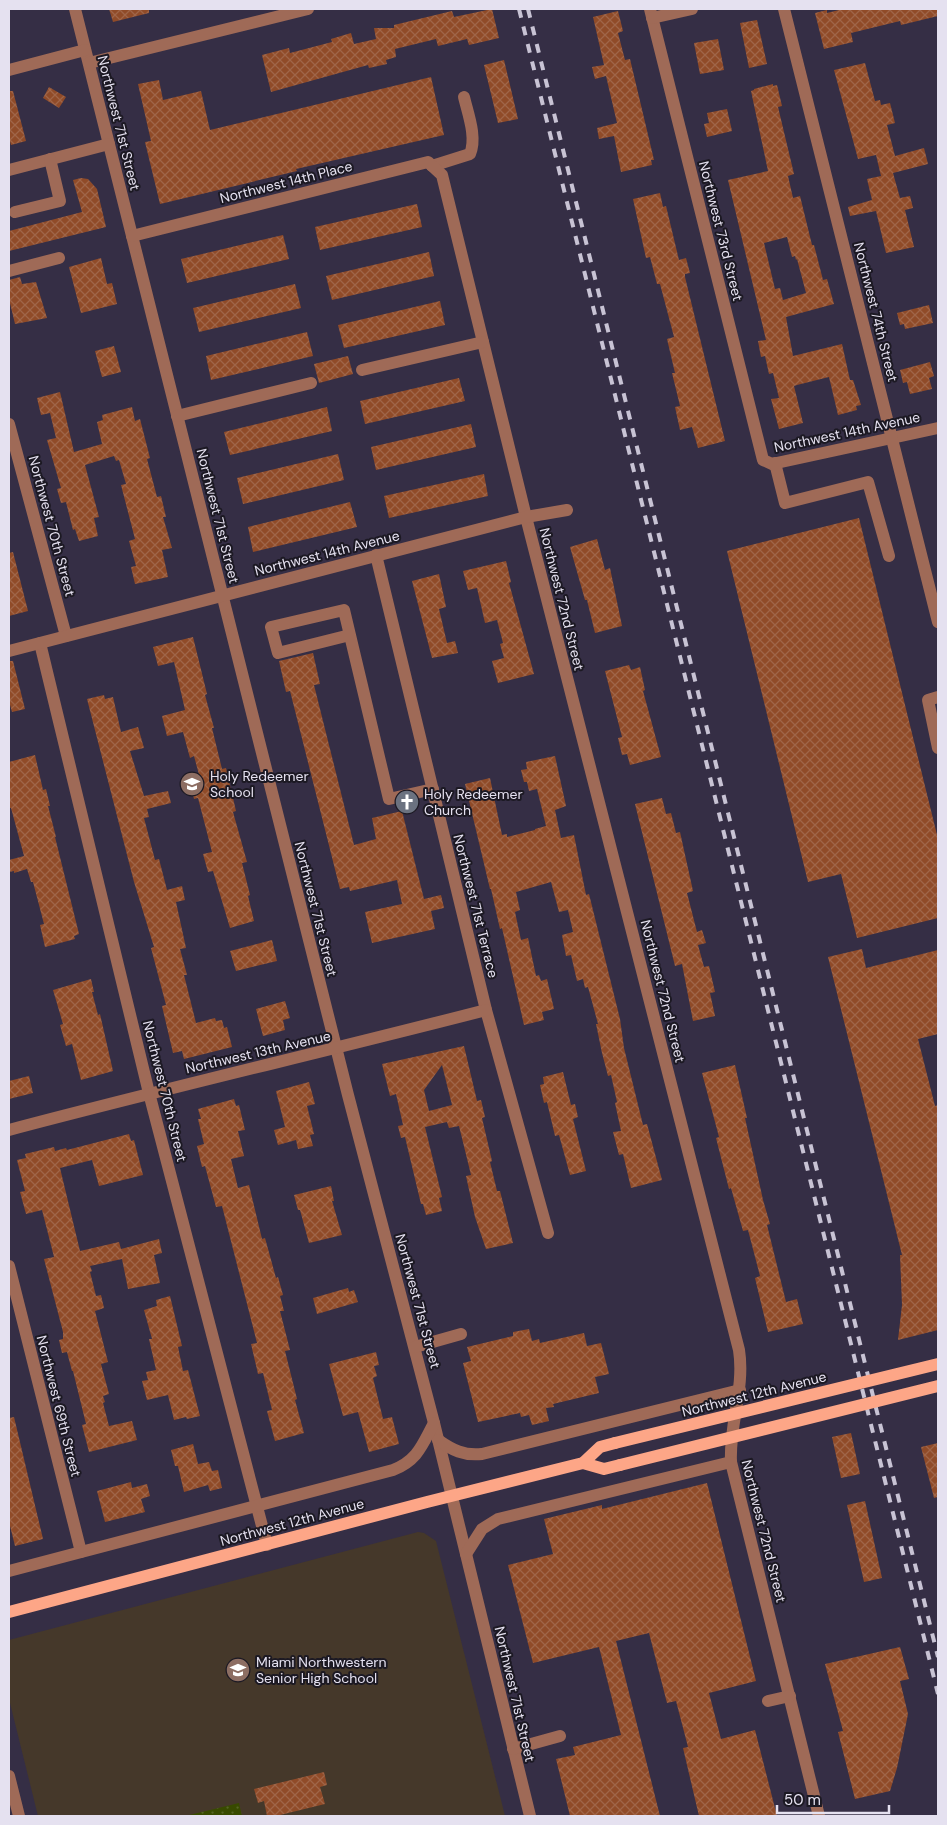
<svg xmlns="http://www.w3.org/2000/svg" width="947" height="1825" font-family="'DM Sans',sans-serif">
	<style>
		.education { fill: #45382a }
		.park { fill: url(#park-dots) }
		.building { fill: url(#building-cross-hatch); fill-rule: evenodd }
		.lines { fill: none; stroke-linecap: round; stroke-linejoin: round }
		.minor { stroke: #9f6a57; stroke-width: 12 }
		.major { stroke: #fda687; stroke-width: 12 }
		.rail { stroke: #c8c3d4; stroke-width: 4; stroke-dasharray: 9 9; stroke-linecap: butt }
		.major-bridge { stroke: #fda687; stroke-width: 12 }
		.labels { text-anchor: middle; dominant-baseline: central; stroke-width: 4; stroke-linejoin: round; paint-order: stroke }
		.street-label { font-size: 14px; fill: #e5e1f0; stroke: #1c1923 }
		.poi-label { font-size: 14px; fill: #e5e1f0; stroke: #1c1923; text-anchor: start }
	</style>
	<defs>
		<pattern id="park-dots" width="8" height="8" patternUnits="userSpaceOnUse" patternTransform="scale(1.25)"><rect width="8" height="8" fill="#384a00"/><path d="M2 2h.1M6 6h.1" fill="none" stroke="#556426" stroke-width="1.8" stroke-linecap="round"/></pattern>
		<pattern id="building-cross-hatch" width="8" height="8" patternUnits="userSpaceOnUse" patternTransform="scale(1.25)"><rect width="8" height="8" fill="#904b28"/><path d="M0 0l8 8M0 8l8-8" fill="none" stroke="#9f6548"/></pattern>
	</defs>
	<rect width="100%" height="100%" fill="#352e45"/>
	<polygon class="education" points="418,1532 424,1533 436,1541 505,1816 38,1816 9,1699 9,1640"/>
	<polygon class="park" points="239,1803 242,1816 185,1816"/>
	<g class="building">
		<polygon points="109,9 149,9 149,13 113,22"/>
		<polygon points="492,9 499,38 469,45 467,39 438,46 436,39 395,49 396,57 386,60 387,64 369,68 368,65 271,92 262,55 289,48 290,53 332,42 331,39 351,33 354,44 376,39 374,28 394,28 394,25 452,11 454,17"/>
		<polygon points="843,9 938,9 938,16 901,25 900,21 851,33 853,42 824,49 815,13 827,10 827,13"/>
		<polygon points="618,11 623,31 618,33 625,60 630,59 654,160 651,160 652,165 621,172 614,136 599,139 597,128 617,123 606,76 595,79 592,67 604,65 593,17"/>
		<polygon points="757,20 767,64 749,68 740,23"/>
		<polygon points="718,39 724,70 700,74 694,43"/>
		<polygon points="504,60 518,119 498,123 484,65"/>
		<polygon points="865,63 875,101 880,100 881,105 890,103 895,123 887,125 895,156 924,148 928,164 893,173 900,198 910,196 913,208 905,210 914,247 886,253 876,211 850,216 848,207 872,200 867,179 881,176 876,155 858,159 834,70"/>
		<polygon points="431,77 444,135 296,169 297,171 160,204 145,142 151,141 138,84 159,80 163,100 201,91 210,130"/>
		<path d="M773,84V86L777,85L782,106L778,107L794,174L788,176L793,198L800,196L812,245H814L823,280L827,279L834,304L786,317L793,356L842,344L850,380H853L861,405L856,406L857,410L838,415L829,377L797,385L794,386L803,423L779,429L771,399L779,398L773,373L769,374L765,356L761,357L758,341L766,340L728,180L768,171L751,91L754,90V89ZM787,237L792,257L795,256L796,260L797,259L806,293L783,300L780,288L775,289L764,243Z"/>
		<polygon points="49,87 66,97 59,108 43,98"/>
		<polygon points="9,91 13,91 26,141 11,145 9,138"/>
		<polygon points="727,109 732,131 707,137 704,124 709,123 707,113"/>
		<polygon points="81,178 88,179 97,189 106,227 9,251 9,231 82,212 73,180"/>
		<polygon points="660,193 663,207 666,206 679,260 686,258 690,273 685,274 685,277 725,441 698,448 692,427 680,430 675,407 680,406 672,373 675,373 667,339 674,337 660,284 657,284 650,257 646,258 633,199"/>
		<polygon points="417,204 422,227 320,250 315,227"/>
		<polygon points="283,235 289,259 187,283 181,259"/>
		<polygon points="429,252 434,276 332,300 326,276"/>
		<polygon points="101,258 107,284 112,283 117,304 81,313 69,267"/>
		<polygon points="20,277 22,284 36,282 47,318 15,324 9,299 9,280"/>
		<polygon points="295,284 301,308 199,332 193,308"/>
		<polygon points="440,301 445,325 344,348 338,325"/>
		<polygon points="929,305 933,323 905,329 904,324 900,325 897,313"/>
		<polygon points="307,332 313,356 211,380 206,356"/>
		<polygon points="114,346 121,372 102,377 95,351"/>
		<polygon points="348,356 353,374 319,383 314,364"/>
		<polygon points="930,362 934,376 929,378 932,389 910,394 907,382 903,383 900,370"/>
		<polygon points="459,378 465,401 365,424 360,401"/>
		<polygon points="60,392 74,452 102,444 97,422 103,420 102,415 132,407 135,421 140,419 150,458 147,459 157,497 161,496 166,517 163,517 172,548 162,550 168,577 135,584 131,567 136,566 129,541 135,539 121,485 126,484 119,460 116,461 114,456 85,465 99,517 94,518 98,536 79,541 75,529 73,530 66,502 61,503 57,489 61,488 47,440 56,438 50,413 41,415 37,398"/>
		<polygon points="327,407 332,431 230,455 224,432"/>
		<polygon points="471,424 476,447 376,470 371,447"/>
		<polygon points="338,454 344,480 243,504 237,478"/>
		<polygon points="484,474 488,496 389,518 384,496"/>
		<polygon points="350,502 357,527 253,552 248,527"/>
		<polygon points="859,518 938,839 938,918 857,938 841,874 808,882 727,551"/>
		<polygon points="597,539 605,570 610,568 622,626 595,633 587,600 585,600 570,547"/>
		<polygon points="13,552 28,611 9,616 9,553"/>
		<polygon points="506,561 511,582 509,583 534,674 498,683 492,661 504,658 500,644 503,643 497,620 485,623 477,588 468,590 463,571"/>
		<polygon points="439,574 446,607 439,609 447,643 455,641 458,653 432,658 412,581"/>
		<polygon points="193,637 207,694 205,695 214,728 212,728 222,769 226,768 236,811 233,812 247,862 242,863 250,895 248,896 254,921 230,928 213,871 208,872 203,854 212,852 198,798 194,799 191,785 201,782 194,756 190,758 183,732 167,736 162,716 185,710 174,662 158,666 153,647"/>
		<polygon points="313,653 320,684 314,685 354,845 376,839 372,818 402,811 424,899 441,895 444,908 431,911 435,929 372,943 365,912 402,904 397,880 350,891 349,887 340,889 290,691 286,692 279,661"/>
		<polygon points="9,661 13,661 25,709 12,712 9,701"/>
		<polygon points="629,665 631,670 640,667 645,690 643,691 661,757 630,765 627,754 622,755 618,738 622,737 605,671"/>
		<polygon points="104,695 105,699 113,697 121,732 138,727 144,748 130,751 144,796 168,791 171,803 147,809 149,817 144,818 155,860 159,859 167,890 182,886 185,900 176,902 186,948 180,949 187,975 184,975 196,1023 215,1018 216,1021 222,1020 224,1028 227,1027 232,1047 184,1059 182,1051 173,1053 162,1006 166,1005 151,948 154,947 134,882 87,699"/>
		<polygon points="35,755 43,790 46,789 50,806 48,806 56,837 55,837 79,934 74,936 75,939 45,947 40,925 44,924 33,882 31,882 27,869 14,873 14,871 9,872 9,860 24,856 11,808 9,808 9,762"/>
		<polygon points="555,756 566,806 555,810 561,838 574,835 586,895 589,894 620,1019 624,1048 643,1125 647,1124 662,1180 631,1188 623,1154 619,1155 613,1132 621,1131 615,1103 617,1102 611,1075 608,1076 602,1053 596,1024 598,1024 588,987 585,988 583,979 577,981 571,955 566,956 562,935 573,932 568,910 559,912 551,882 516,892 520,910 515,912 521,940 528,938 536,976 539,975 541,981 547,979 554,1009 542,1012 544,1020 524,1025 502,928 500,929 491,889 490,889 465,784 490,778 502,835 507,834 507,837 535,830 535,829 546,826 537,789 529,791 527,782 524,782 521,770 527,769 526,762"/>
		<polygon points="662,798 666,814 671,813 676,833 680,832 693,891 687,893 697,932 702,930 706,943 698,945 704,967 709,966 715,992 710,993 715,1016 693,1021 682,964 675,966 635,804"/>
		<polygon points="272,940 277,961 236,971 230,951"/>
		<polygon points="862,949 866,968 938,950 938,1034 918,1039 935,1106 938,1105 938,1330 898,1340 902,1305 900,1255 902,1255 828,957"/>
		<polygon points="91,979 94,992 92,992 98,1015 100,1014 113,1071 81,1080 72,1044 66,1046 60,1025 63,1024 53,990"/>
		<polygon points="285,1001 290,1018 283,1020 285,1030 263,1036 256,1009"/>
		<path d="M464,1046L477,1101L481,1100L485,1117L482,1118L492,1161L490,1162L497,1191H500L513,1243L486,1249L475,1217L466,1176L471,1175L459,1126L449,1128L447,1122L425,1127L442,1197L439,1198L442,1211L426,1215L423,1204H421L405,1137L401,1138L398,1126L403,1125L396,1094L390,1096L382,1064ZM442,1065L452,1105L429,1111L424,1090Z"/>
		<polygon points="735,1065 747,1118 745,1118 763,1200 770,1224 767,1225 786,1302 797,1299 803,1324 768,1332 755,1278 760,1276 748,1230 743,1231 731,1188 729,1189 716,1138 719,1137 702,1073"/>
		<polygon points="563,1072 571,1105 575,1104 578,1117 573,1119 586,1171 570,1175 559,1135 555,1136 547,1102 544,1103 540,1085 544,1084 543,1077"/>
		<polygon points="29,1076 33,1093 9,1099 9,1081"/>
		<polygon points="309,1082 315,1104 307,1106 314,1134 310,1135 313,1146 298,1149 296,1140 278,1145 274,1130 285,1127 276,1091"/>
		<polygon points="234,1099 236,1106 239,1105 245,1130 238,1131 244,1156 231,1159 238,1188 249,1185 262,1239 265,1238 276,1278 278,1277 283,1295 280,1296 284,1311 280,1311 290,1350 285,1351 297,1399 295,1400 304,1433 275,1441 267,1411 272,1410 263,1373 258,1374 251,1344 257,1343 222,1206 216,1207 205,1166 202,1167 197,1146 204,1144 198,1119 201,1119 198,1109"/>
		<polygon points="129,1134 131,1141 134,1140 143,1175 99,1186 92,1160 60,1168 80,1251 119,1242 121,1249 159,1239 162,1253 154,1255 160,1283 128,1289 122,1259 90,1266 92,1271 90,1272 96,1296 101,1295 104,1308 95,1311 108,1362 101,1364 109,1394 103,1396 105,1402 103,1403 109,1426 132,1421 137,1440 89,1452 82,1425 86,1424 73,1371 72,1371 67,1352 62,1353 59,1340 63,1339 63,1332 44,1259 54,1257 42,1210 26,1214 20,1192 25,1191 17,1160 26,1158 25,1154 54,1147 55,1151 66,1148 67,1150"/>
		<polygon points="331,1186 334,1201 332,1201 342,1235 309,1243 300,1210 298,1210 294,1195"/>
		<polygon points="348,1288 349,1292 354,1290 358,1302 317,1314 313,1298"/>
		<polygon points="170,1296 182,1346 178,1347 183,1371 188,1370 200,1416 187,1419 186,1417 174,1420 168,1395 147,1400 142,1381 148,1380 146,1372 156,1370 149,1339 152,1339 144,1310 157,1306 156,1300"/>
		<polygon points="529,1329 532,1341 539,1339 540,1343 584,1333 587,1346 601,1343 609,1374 595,1377 599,1393 553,1404 554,1407 546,1408 549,1421 532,1425 529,1415 521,1417 520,1413 478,1422 463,1363 471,1361 467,1347 513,1336 513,1332"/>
		<polygon points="376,1352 379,1365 374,1366 377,1376 373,1378 383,1419 392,1417 399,1444 369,1452 358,1412 343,1416 329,1364"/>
		<polygon points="14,1417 43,1539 15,1546 9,1522 9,1418"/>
		<polygon points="851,1433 860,1474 841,1478 832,1437"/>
		<polygon points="938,1443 938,1497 934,1498 921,1447"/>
		<polygon points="193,1444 198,1464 209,1462 212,1471 218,1470 222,1488 210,1491 208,1485 184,1492 178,1466 175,1466 171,1450"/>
		<polygon points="131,1482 132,1488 147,1484 150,1496 141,1499 145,1512 105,1522 97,1491"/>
		<polygon points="707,1483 756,1681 709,1693 721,1739 755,1730 777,1816 699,1816 683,1748 688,1747 676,1701 667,1703 649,1633 616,1641 660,1816 570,1816 556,1759 575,1755 573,1747 621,1735 599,1647 533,1663 508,1565 553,1554 544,1519 602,1505 602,1509"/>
		<polygon points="865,1501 882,1578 864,1582 847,1505"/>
		<polygon points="900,1647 909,1679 900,1681 908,1714 897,1768 890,1791 855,1799 838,1732 843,1731 825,1664"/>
		<polygon points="324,1772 327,1785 320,1787 325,1804 276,1816 267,1816 264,1801 258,1803 254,1789"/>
	</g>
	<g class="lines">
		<g class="minor">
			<polyline points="75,9 348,1095 434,1423 530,1816"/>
			<polyline points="650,9 763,460 772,464 938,428"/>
			<polyline points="784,9 938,622"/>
			<polyline points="652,18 692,9"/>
			<polyline points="89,63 308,9"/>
			<polyline points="9,70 85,50"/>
			<path d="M432,166L470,154C477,137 468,114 464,97"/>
			<polyline points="9,170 109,144"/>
			<polyline points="15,212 60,201 50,159"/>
			<path d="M132,236L428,162L442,175L526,517L739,1350C745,1388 729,1424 731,1462L819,1816"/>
			<polyline points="9,271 59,258"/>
			<polyline points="362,370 483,342"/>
			<polyline points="177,416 311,383"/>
			<polyline points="9,424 66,636"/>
			<polyline points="775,463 785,503 868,482 889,556"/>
			<polyline points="376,555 486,1010 548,1233"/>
			<polyline points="350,635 278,653 271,627 344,610 389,799 433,789"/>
			<polyline points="40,643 149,1093 267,1545"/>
			<polyline points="9,651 526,517 567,510"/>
			<polyline points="938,697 928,700 938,748"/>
			<path d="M9,1130C167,1088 327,1051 486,1010"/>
			<polyline points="9,1266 81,1552"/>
			<polyline points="415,1347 461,1334"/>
			<path d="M438,1440C452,1450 464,1456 482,1454L740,1390"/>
			<polyline points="466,1554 482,1529 498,1519 731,1462"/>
			<path d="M9,1571L393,1470C418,1460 422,1445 434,1423"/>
			<polyline points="768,1701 790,1696"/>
			<polyline points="513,1749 560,1736"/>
			<polyline points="9,1776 19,1816"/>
		</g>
		<g class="major">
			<polyline points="583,1463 604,1469 620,1465"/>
			<polyline points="9,1612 427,1502 583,1463 600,1447 615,1443"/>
		</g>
		<g class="rail">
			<polyline points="519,9 938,1694"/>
			<polyline points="528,9 938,1657"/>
		</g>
		<g class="major-bridge">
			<polyline points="615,1443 938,1364"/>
			<polyline points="620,1465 938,1386"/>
		</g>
	</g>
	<defs>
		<g id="school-disc" transform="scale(1.25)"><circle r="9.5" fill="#8d6e63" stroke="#1c1923"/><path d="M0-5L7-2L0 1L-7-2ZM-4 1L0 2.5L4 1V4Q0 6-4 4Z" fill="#fff"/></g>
		<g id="church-disc" transform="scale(1.25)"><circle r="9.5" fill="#6b7280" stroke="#1c1923"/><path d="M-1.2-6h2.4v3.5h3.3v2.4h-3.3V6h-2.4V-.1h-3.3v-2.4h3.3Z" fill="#fff"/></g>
	</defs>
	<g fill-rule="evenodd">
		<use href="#school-disc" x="192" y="784"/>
		<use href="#church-disc" x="407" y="802"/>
		<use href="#school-disc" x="238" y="1670"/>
	</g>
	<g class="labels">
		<g class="street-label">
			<text transform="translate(119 123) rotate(76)">Northwest 71st Street</text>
			<text transform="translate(286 182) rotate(-14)">Northwest 14th Place</text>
			<text transform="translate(721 231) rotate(76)">Northwest 73rd Street</text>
			<text transform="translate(876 312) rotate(76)">Northwest 74th Street</text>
			<text transform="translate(847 432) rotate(-12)">Northwest 14th Avenue</text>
			<text transform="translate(218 516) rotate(76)">Northwest 71st Street</text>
			<text transform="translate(52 526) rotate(75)">Northwest 70th Street</text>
			<text transform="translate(327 553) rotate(-14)">Northwest 14th Avenue</text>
			<text transform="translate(562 599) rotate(76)">Northwest 72nd Street</text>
			<text transform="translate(476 906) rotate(76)">Northwest 71st Terrace</text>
			<text transform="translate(316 909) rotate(76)">Northwest 71st Street</text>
			<text transform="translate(663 991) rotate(76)">Northwest 72nd Street</text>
			<text transform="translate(258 1052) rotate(-13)">Northwest 13th Avenue</text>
			<text transform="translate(165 1091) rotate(76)">Northwest 70th Street</text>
			<text transform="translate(418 1301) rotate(75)">Northwest 71st Street</text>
			<text transform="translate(754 1394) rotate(-14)">Northwest 12th Avenue</text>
			<text transform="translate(59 1406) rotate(76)">Northwest 69th Street</text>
			<text transform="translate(292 1522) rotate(-15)">Northwest 12th Avenue</text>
			<text transform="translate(764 1531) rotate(76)">Northwest 72nd Street</text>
			<text transform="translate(515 1694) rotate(77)">Northwest 71st Street</text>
		</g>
		<g class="poi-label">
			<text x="210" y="776">Holy Redeemer<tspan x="210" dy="16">School</tspan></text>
			<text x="424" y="794">Holy Redeemer<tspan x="424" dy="16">Church</tspan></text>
			<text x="256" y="1662">Miami Northwestern<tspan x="256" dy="16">Senior High School</tspan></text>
		</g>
	</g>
	<rect width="947" height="1825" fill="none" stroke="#e5e1f0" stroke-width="20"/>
	<path d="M777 1805v8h112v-8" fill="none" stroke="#e5e1f0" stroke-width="2.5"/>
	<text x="784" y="1805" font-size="15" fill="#e5e1f0" stroke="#1c1923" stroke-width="4" paint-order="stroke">50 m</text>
</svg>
